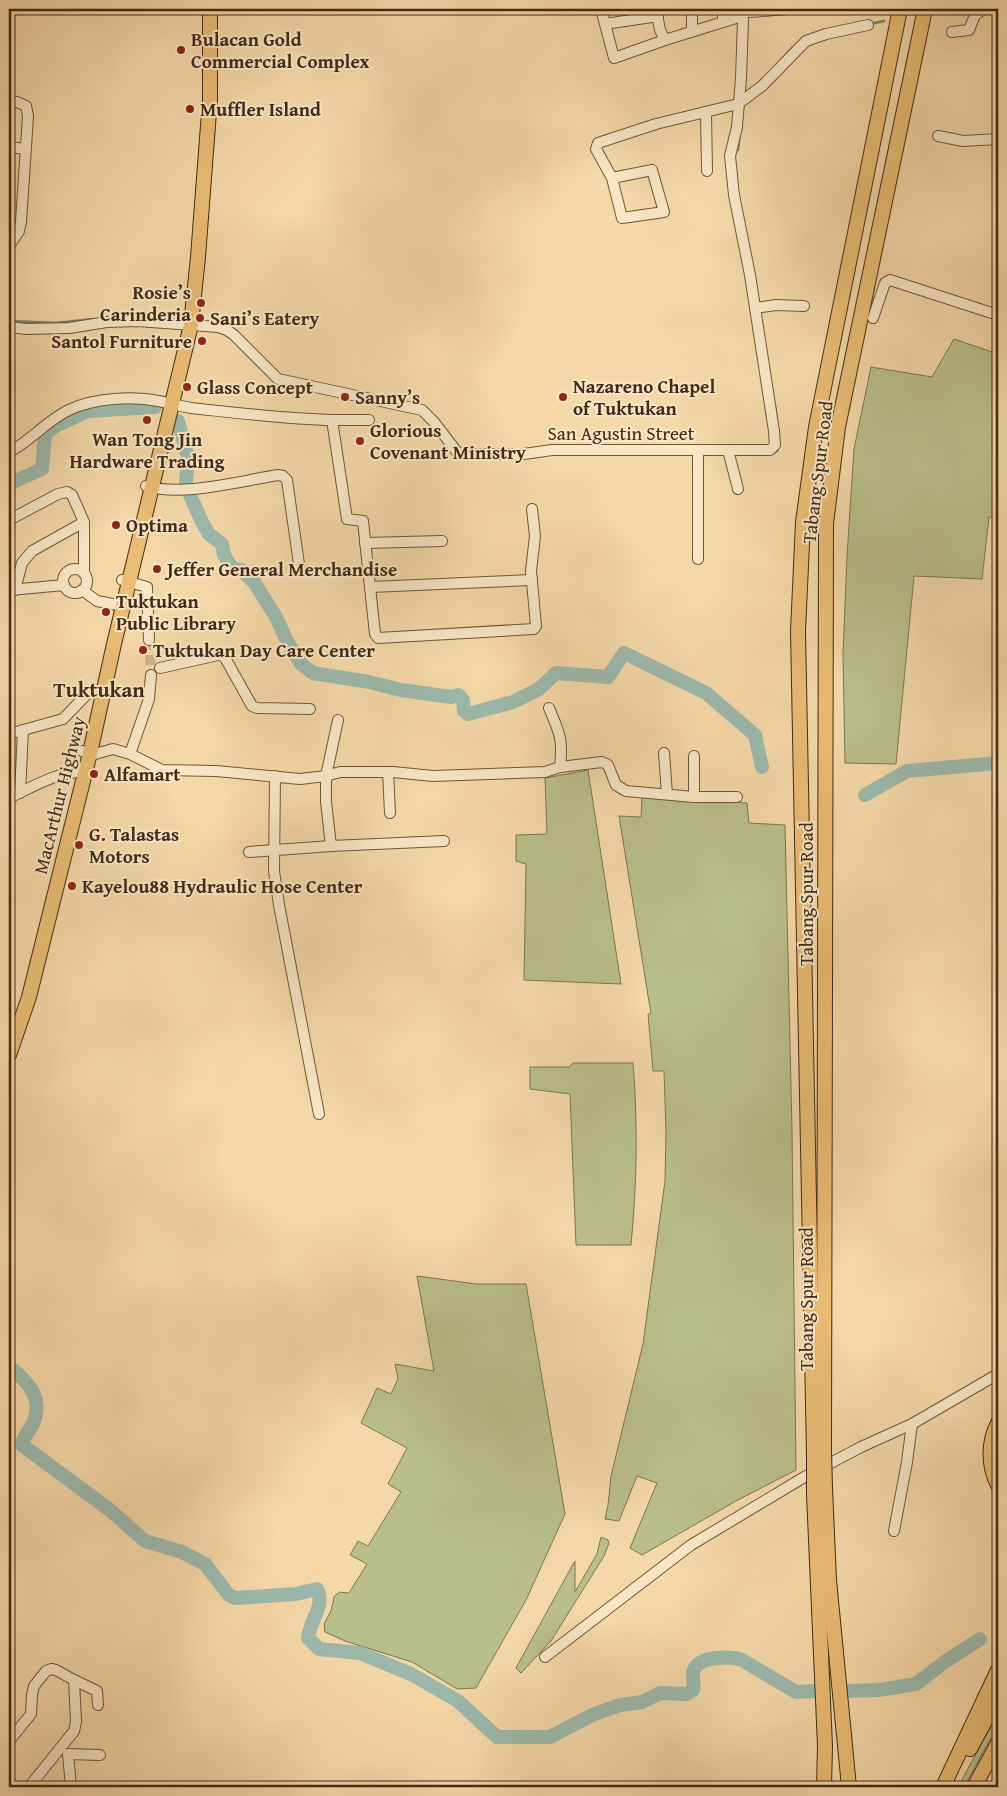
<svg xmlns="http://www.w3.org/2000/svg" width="1007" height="1796" font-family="'Gentium Book Plus',serif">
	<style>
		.green { fill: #b9bf8a; stroke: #7d7450 }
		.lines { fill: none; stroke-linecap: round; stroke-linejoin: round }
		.stream { stroke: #788070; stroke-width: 2.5 }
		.river { stroke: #9cb9ac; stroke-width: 14 }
		.minor-tunnel { stroke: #d1b58b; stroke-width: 10; stroke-dasharray: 10 5; stroke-linecap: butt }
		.minor-casing { stroke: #6e563a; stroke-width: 12 }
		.highway-casing { stroke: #412a16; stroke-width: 16 }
		.minor { stroke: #f8e6c6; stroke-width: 10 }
		.highway { stroke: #eabc74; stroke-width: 14 }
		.highway-bridge-casing { stroke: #412a16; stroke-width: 16; stroke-linecap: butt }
		.highway-bridge { stroke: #eabc74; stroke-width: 14 }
		.poi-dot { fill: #8f2418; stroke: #f8e6c6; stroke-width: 2 }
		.labels { text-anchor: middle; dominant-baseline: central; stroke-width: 4; stroke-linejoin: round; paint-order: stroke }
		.poi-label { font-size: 19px; font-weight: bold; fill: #412a16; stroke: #f8e6c6; text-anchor: start }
		.street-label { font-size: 19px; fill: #412a16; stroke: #f8e6c6 }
		.quarter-label { font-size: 21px; font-weight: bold; fill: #412a16; stroke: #f8e6c6 }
	</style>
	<rect width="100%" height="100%" fill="#f5d8a8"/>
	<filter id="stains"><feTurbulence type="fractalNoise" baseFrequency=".004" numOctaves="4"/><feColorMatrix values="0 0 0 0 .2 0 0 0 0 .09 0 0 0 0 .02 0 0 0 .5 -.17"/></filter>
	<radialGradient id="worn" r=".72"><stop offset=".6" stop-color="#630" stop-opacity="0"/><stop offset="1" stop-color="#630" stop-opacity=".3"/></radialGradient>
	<g class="green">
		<polygon points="954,339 998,354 998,518 989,517 982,579 914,576 896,764 845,763 843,654 847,556 854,449 871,367 932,377"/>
		<polygon points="588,770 621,984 524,980 526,864 516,861 516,835 547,834 545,778"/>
		<polygon points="642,797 747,803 749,823 785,825 792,1131 796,1470 736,1501 642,1555 630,1548 657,1483 637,1476 619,1521 605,1519 608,1505 611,1476 643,1344 665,1181 666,1132 664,1071 653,1071 648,1014 651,1014 619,816 641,817"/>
		<path d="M573,1063H633C638,1124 637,1184 631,1245H576L570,1094L530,1089V1067H569Z"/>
		<polygon points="417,1276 476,1284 526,1284 565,1514 526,1600 476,1688 457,1689 412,1662 345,1641 325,1632 324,1624 331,1611 334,1597 339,1592 349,1593 367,1564 350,1555 358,1541 368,1546 401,1492 388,1484 407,1448 361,1423 377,1388 391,1394 398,1379 395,1364 434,1371"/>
		<polygon points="601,1537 608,1540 609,1543 604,1556 551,1641 521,1673 516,1668 572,1566 575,1561 575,1592 597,1554"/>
		<polygon points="998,1713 998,1725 964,1787 958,1787"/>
	</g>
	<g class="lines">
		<g class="stream">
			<polyline points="870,24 884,21"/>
			<polyline points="779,62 793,47"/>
			<polyline points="738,150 740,133"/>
			<polyline points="121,317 137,316"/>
			<polyline points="9,321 56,323 93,319"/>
			<polyline points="775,406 777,420"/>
			<polyline points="770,454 777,451 778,448"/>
		</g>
		<g class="river">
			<polyline points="178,421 188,458 186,482"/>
			<polyline points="9,484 42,469 45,434 57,425 88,411 155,407"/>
			<polyline points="190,495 202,522 209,534 222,544 224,555 230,565 234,569 241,570 254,582 276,617 286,639 301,664 313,673 369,682 401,690 451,697 459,695 463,700 464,711 468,714 513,702 539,689 556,673 608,677 624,653 706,693 755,735 762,767"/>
			<polyline points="865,795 907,771 998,763"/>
			<path d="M9,1366C28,1382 44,1397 33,1424C29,1432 24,1434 22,1445L110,1510L145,1541L182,1552L205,1564L229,1595L235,1598L296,1594L317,1589C326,1605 309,1622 308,1638L319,1649L360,1653L411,1674L458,1701L497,1737H550L592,1715L620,1705L642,1702L660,1693L687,1694L693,1690C695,1684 691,1676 694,1670C699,1656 730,1656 742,1660L796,1692L816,1691"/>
			<polyline points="844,1691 879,1690 916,1684 946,1661 980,1639"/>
		</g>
		<polyline class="minor-tunnel" points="149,640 151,675"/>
		<g class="minor-casing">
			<g id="minor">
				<path d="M601,9L614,58L665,40L736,18L741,12C758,12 772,10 789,9"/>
				<polyline points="656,9 660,30 665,40"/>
				<polyline points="692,9 692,31"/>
				<polyline points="723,9 723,22"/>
				<polyline points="605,24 658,16"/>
				<polyline points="952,32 969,30 975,15 984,9"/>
				<polyline points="9,102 17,102 26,106 28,116 21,222 19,231 9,246"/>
				<polyline points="706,113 707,171"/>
				<polyline points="938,136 963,141 998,139"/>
				<polyline points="9,147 25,149"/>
				<polyline points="612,178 652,170 664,212 622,218 612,178 596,149 598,143 656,124 738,104 762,86 806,41 826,34 868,25"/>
				<polyline points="755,308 776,305 804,306"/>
				<polyline points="873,318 885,283 890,280 998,315"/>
				<polyline points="9,327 26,329 69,328 107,322 138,321 218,327 227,330 234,335 278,379 422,410 434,422 457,452 462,454 524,454 552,450 770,450 775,445 774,431 750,275 734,195 730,156 737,127 741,78 743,20 741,9"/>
				<polyline points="332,420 369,420"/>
				<polyline points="698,450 698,559"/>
				<polyline points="728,450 738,489"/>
				<path d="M9,452C32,440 48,419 71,409C95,398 133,396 158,401C169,403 180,406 191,408C238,413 286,419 332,420L347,519L363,521L375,634L378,638L534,629L536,626L531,571L535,536L532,509"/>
				<path d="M146,486C182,497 240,481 278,475L283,476L287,480L300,571"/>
				<polyline points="9,520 58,494 67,492 72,495 84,522 84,573"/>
				<polyline points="365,543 442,541"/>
				<circle cx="75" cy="581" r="12"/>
				<polyline points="122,580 147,587 149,640"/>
				<polyline points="371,587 532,580"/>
				<polyline points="10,590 64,585"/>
				<polyline points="15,590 22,563 32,551 84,522"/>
				<polyline points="82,590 97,601 123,606"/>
				<polyline points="160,668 218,655 224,656 252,706 257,708 310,709"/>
				<polyline points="9,734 63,719 89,692 103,693"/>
				<polyline points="82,751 95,754 113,749 130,754 162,770 216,771 300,779 326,776 338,720"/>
				<polyline points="664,753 667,794"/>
				<polyline points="130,754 149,699 151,675"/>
				<polyline points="560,767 602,762 608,765 616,785 626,791 694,797 737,797"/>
				<polyline points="388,772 390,813"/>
				<polyline points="275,776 274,871 279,905 319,1114"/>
				<polyline points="20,793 23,730"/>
				<polyline points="694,797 694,756"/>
				<path d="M9,798C32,787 58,771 85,772"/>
				<path d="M444,841L331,846L326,802V776L340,772H393L433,776L545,772L560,767C563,739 560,734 549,708"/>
				<polyline points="249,852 331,846"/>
				<polyline points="894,1531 907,1462 912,1424"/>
				<polyline points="545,1657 691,1545 806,1476 861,1447 912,1424 998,1374"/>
				<polyline points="74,1680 97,1691 98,1705"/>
				<polyline points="9,1741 31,1714 32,1695 34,1686 46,1671 51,1669 56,1670 74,1680 76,1722 74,1731 29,1787"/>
				<polyline points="71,1787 68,1754 100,1755"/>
			</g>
		</g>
		<g class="highway-casing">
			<g id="highway">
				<polyline points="9,1055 29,997 90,753 114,644 191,325 198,257 210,99 210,9"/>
				<path d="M998,1423C988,1442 988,1466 998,1485"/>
				<polyline points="824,1451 826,524 838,427 925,9"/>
				<polyline points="814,1456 798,631 803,522 816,427 900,9"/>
				<polyline points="825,1488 829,1580 849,1787"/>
				<polyline points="814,1494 825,1746 824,1787"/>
				<polyline points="970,1749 998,1697"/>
				<polyline points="943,1787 998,1670"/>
				<polyline points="974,1787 998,1743"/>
			</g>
		</g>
		<use href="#minor" class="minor"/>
		<use href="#highway" class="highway"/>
		<g class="highway-bridge-casing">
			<g id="highway-bridge">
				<polyline points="824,1451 825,1488"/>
				<polyline points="814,1494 814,1456"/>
			</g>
		</g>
		<use href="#highway-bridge" class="highway-bridge"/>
	</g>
	<g class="poi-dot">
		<circle cx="181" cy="50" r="5"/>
		<circle cx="190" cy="109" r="5"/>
		<circle cx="201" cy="303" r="5"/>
		<circle cx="200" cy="318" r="5"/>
		<circle cx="202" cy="341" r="5"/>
		<circle cx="187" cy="387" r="5"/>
		<circle cx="345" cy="397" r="5"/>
		<circle cx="563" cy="397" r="5"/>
		<circle cx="147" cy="420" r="5"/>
		<circle cx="360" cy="441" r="5"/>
		<circle cx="116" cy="525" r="5"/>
		<circle cx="157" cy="569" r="5"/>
		<circle cx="106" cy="612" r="5"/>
		<circle cx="143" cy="650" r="5"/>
		<circle cx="94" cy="774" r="5"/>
		<circle cx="79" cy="845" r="5"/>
		<circle cx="72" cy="886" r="5"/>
	</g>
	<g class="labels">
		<g class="poi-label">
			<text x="191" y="39">Bulacan Gold<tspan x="191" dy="22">Commercial Complex</tspan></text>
			<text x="200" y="109">Muffler Island</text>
			<text x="191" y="292" text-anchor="end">Rosie’s<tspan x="191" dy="22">Carinderia</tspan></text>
			<text x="210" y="318">Sani’s Eatery</text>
			<text x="192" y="341" text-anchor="end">Santol Furniture</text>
			<text x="573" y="386">Nazareno Chapel<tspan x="573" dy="22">of Tuktukan</tspan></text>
			<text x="197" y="387">Glass Concept</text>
			<text x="355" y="397">Sanny’s</text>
			<text x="370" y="430">Glorious<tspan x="370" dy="22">Covenant Ministry</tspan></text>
			<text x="147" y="439" text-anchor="middle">Wan Tong Jin<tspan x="147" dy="22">Hardware Trading</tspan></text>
			<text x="126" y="525">Optima</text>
			<text x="167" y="569">Jeffer General Merchandise</text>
			<text x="116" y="601">Tuktukan<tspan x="116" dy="22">Public Library</tspan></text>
			<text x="153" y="650">Tuktukan Day Care Center</text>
			<text x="104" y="774">Alfamart</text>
			<text x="89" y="834">G. Talastas<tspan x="89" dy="22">Motors</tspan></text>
			<text x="82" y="886">Kayelou88 Hydraulic Hose Center</text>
		</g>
		<g class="street-label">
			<text x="621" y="433">San Agustin Street</text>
			<text transform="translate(817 472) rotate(-83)">Tabang Spur Road</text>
			<text transform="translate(59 795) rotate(-76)">MacArthur Highway</text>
			<text transform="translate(806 894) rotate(-90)">Tabang Spur Road</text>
			<text transform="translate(806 1299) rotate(-90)">Tabang Spur Road</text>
		</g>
		<g class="quarter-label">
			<text x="99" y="689">Tuktukan</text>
		</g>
	</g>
	<rect width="1007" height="1796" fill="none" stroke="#f5d8a8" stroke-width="30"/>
	<rect x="10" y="10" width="987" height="1776" fill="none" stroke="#412a16" stroke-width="2.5"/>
	<rect x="15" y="15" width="977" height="1766" fill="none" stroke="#412a16"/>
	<rect width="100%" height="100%" filter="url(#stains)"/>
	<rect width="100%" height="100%" fill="url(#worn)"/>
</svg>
